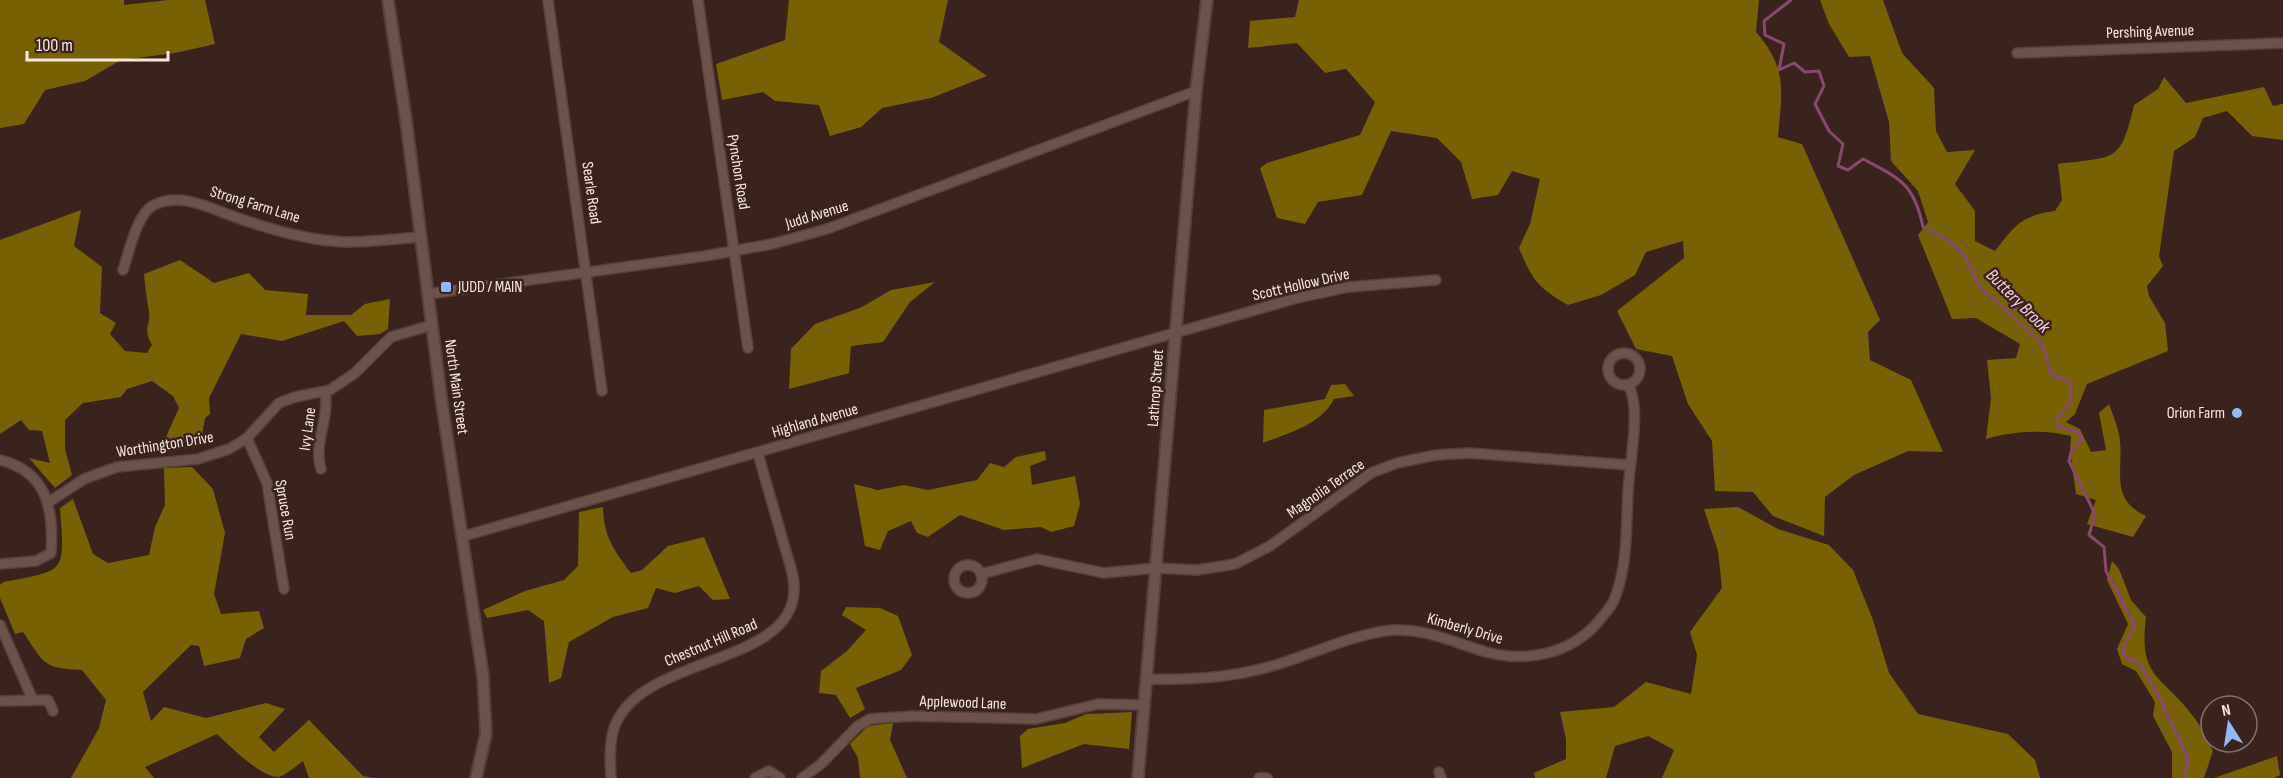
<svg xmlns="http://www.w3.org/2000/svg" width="2283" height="778" font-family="'Sofia Sans Condensed',sans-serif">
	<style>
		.forest { fill: #786200 }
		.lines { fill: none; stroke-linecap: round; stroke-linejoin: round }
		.stream { stroke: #8a4871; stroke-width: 3 }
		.minor-casing { stroke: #54413b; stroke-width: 12 }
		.tertiary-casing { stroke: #54413b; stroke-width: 14 }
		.minor { stroke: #6c524a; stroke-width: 9 }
		.tertiary { stroke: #6c524a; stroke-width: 10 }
		.poi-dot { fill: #91b8fd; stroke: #3a231c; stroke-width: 2 }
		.labels { text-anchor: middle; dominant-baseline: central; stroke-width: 5; stroke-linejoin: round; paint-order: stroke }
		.street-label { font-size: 16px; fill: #f8e8e3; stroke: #3a231c }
		.poi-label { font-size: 16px; fill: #f8e8e3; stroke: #3a231c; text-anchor: start }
		.water-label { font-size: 18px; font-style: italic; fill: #f8d0e6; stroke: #3a231c }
	</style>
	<rect width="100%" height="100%" fill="#3a231c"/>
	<g class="forest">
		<polygon points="0,0 124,0 124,5 168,0 205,0 215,44 175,53 121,60 85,81 45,90 24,124 0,128"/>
		<polygon points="789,0 948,0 939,42 987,76 931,98 882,108 861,127 830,136 819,105 775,101 763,92 722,100 716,64 785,40"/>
		<path d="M1299,0H1759L1756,32C1788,69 1782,91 1778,137L1802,144L1880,320L1868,332L1870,360L1911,380L1943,452L1908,451L1854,475L1825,497L1824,536L1773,516L1753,492L1715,491L1712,441L1688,404L1672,356L1636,349L1617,311L1684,258L1683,241L1646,252L1635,275L1601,295L1568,305C1537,287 1533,281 1519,248L1530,224L1540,179L1512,171L1498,195L1472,199L1461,162L1437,138L1391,131L1362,195L1318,202L1305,224L1277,218L1260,168L1267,163L1360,135L1375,102L1346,69L1325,73L1297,43L1248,48L1250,21L1295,17Z"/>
		<path d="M1820,0H1883L1902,53L1934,88L1936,131L1947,152L1975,150L1955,184L1975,211V241L1995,251C2015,225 2022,215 2055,211L2062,200L2058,164C2115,156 2120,165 2134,105L2158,89L2164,77L2186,103L2264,87L2273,106L2283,104V140L2252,136L2227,111L2203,118L2195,137L2174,151L2159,256L2163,266L2147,286L2149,296L2165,323L2168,351L2087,384L2075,414L2066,422L2080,429L2091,452L2106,450L2099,413L2109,404C2113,416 2119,429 2120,441C2123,474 2110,499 2146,516L2133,537L2087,524L2096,500L2076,494L2070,450L2071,436C2044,429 2012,431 1986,439L1991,398L1987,360L2016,358L2020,344L1976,318L1952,319L1918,235L1928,222L1918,191L1891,161L1889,122L1870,56L1849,57L1829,24Z"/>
		<path d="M81,210L74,246L102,267L100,313L116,323L110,334L125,351L147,353L152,345C142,326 151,328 149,312C147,299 145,287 144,274L180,260L214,283L249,273L265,290L308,294L306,315H351L365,304L390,299L388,329L380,334L357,336L344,321L282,341L241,334L209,398L210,414L205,418L200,446L170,451L166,437L179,408L173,396L152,381L127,389L121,397L83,403L65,420V449L72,475L55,488L29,458L50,463L42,431L29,430L21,420L0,434V240Z"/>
		<polygon points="935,282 910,302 883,342 851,346 849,373 789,389 791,349 815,324 862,307 891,290"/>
		<path d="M1345,384L1354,396L1334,399C1321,425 1288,433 1263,443L1264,410L1325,399L1331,385Z"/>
		<polygon points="1045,451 1046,460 1030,466 1032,485 1075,476 1080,504 1074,526 1051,532 1041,527 1004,530 960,515 928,537 917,533 911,521 888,531 880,550 865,546 854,484 878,490 904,485 928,490 977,480 990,463 1004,467 1016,457"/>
		<path d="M192,467L213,489L225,533L214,594L221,614L259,611L264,628L246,639L240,658L204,666L199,646L191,645L143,692L151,721L164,707L206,718L266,703L285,709L259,737L274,752L309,720L363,776L374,778H309L303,761C296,766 287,774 279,777C261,778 229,745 217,734L145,767L154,778H71L99,728L106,700L82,670C43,668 45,665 23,632L15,634L0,598V585L3,582C66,570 65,574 60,508L73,499L93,554L108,563L149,555L155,527L165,505L164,468Z"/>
		<path d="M603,507C604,537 613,549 631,573L642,570L668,546L704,537L730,599L713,600L699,586L675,593L656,588L648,608L613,617L569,642L561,678L549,683L544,621L528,610L487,618L483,610L525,591L564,580L578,566L579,512Z"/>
		<polygon points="1738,507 1778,529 1829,545 1853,570 1873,620 1889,673 1918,714 2008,734 2035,760 2040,778 1662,778 1674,750 1648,736 1615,746 1606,778 1535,778 1534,773 1566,759 1566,739 1560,712 1614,707 1646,682 1691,694 1697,655 1690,632 1722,588 1718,551 1704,509"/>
		<path d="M2112,561L2119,569L2131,600L2146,617C2138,679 2162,675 2192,715C2201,725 2207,739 2213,751L2204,778H2172V752L2153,716L2155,702L2136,671L2122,664L2117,649L2128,624L2107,580Z"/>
		<polygon points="846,607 880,608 898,616 912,655 901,670 856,688 865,709 850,718 836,695 819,693 821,671 847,651 866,630 842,615"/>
		<polygon points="1132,712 1129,749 1084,744 1022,768 1020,736 1028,729 1065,723 1086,714"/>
		<polygon points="893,723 890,740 907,778 860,778 858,758 850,744 868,726"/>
		<polygon points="2277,756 2280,775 2274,778 2214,778"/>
	</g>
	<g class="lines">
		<path class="stream" d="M1791,0L1764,21L1765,35L1784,44L1779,70L1794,63L1805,72L1819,71L1824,86L1815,104L1829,131L1843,144L1838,166L1848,170L1863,159C1901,179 1914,184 1923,227L1953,243L1965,256L1979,286L2042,343L2051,375L2070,381L2071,403L2056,419L2059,427L2078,432L2082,440L2071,452L2069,461L2095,514L2089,535L2104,547L2106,571L2135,626L2122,649L2126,659L2138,661L2157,693L2188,758L2185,778"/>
		<g class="minor-casing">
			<g id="minor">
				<polyline points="548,0 602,391"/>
				<polyline points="698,0 748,348"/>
				<polyline points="2017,53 2283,43"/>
				<path d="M123,270C129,252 137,213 154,205C182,191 213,210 238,218C272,230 311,241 346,242C371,242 396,239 420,237"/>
				<polyline points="428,294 705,256 772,244 827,229 1196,91"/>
				<circle cx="1624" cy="369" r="16"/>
				<polyline points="247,438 267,483 284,589"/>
				<path d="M0,460C47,471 54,510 51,553L36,561L0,564"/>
				<path d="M321,469C313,443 330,418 325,392"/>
				<polyline points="49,502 84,479 117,467 198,459 229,449 247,438 279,403 295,397 330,390 355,373 391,337 432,325"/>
				<polyline points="464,536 1297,298 1349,287 1436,280"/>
				<circle cx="968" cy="579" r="14"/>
				<polyline points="981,574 1037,559 1104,573 1155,568 1197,570 1235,564 1270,546 1371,473 1397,463 1436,455 1469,453 1629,465"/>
				<polyline points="0,625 32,698"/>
				<path d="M1146,679C1189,680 1230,678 1272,666C1310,655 1346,637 1385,631C1421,626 1452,642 1486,652C1527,663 1570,654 1598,622C1603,615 1611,608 1614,600C1628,567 1626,527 1628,492C1629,464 1642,407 1628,385"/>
				<polyline points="0,701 48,700 53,711"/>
				<polyline points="1439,772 1441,778"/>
				<path d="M611,778C610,762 609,744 614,728C640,654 793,667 794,590C795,574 787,557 783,541C775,512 766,483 758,453"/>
				<polyline points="755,778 769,771 780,778"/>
				<polyline points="802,778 821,764 858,726 870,719 912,716 1036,719 1098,704 1144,705"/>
				<polyline points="1259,778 1267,778"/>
			</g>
		</g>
		<g class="tertiary-casing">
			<g id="tertiary">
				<polyline points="388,0 406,120 441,397 483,676 486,734 476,778"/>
				<polyline points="1138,778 1196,91 1207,0"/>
			</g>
		</g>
		<use href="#minor" class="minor"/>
		<use href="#tertiary" class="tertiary"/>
	</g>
	<g class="poi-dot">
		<rect x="440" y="281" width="12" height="12" rx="3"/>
		<circle cx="2237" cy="413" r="6"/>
	</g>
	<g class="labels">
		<g class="street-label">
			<text transform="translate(2150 32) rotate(-2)">Pershing Avenue</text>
			<text transform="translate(738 172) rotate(81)">Pynchon Road</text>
			<text transform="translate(591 193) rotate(82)">Searle Road</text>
			<text transform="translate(255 205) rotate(17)">Strong Farm Lane</text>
			<text transform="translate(817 215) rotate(-17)">Judd Avenue</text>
			<text transform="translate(1301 285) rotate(-13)">Scott Hollow Drive</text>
			<text transform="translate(456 387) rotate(82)">North Main Street</text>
			<text transform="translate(1156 388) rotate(-86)">Lathrop Street</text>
			<text transform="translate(815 421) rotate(-16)">Highland Avenue</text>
			<text transform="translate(308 429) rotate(-82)">Ivy Lane</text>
			<text transform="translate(165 445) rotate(-9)">Worthington Drive</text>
			<text transform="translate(1326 489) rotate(-35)">Magnolia Terrace</text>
			<text transform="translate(285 510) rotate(80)">Spruce Run</text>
			<text transform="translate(1465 629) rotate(16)">Kimberly Drive</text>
			<text transform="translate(711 643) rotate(-23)">Chestnut Hill Road</text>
			<text transform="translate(963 703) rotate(2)">Applewood Lane</text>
		</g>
		<g class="poi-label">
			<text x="458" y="287">JUDD / MAIN</text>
			<text x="2225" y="413" text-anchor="end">Orion Farm</text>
		</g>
		<g class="water-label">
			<text transform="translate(2018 301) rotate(45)">Buttery Brook</text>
		</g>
	</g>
	<g transform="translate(2229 724) rotate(348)"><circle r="28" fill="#3a231c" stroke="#86726c" stroke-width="1.5"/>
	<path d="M0-4.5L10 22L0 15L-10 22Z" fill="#91b8fd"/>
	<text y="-9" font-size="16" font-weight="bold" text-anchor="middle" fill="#f8e8e3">N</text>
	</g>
	<path d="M27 51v9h141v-9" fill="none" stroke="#f8e8e3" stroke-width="3"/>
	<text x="36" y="51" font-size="18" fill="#f8e8e3" stroke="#3a231c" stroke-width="4.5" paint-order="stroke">100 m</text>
</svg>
